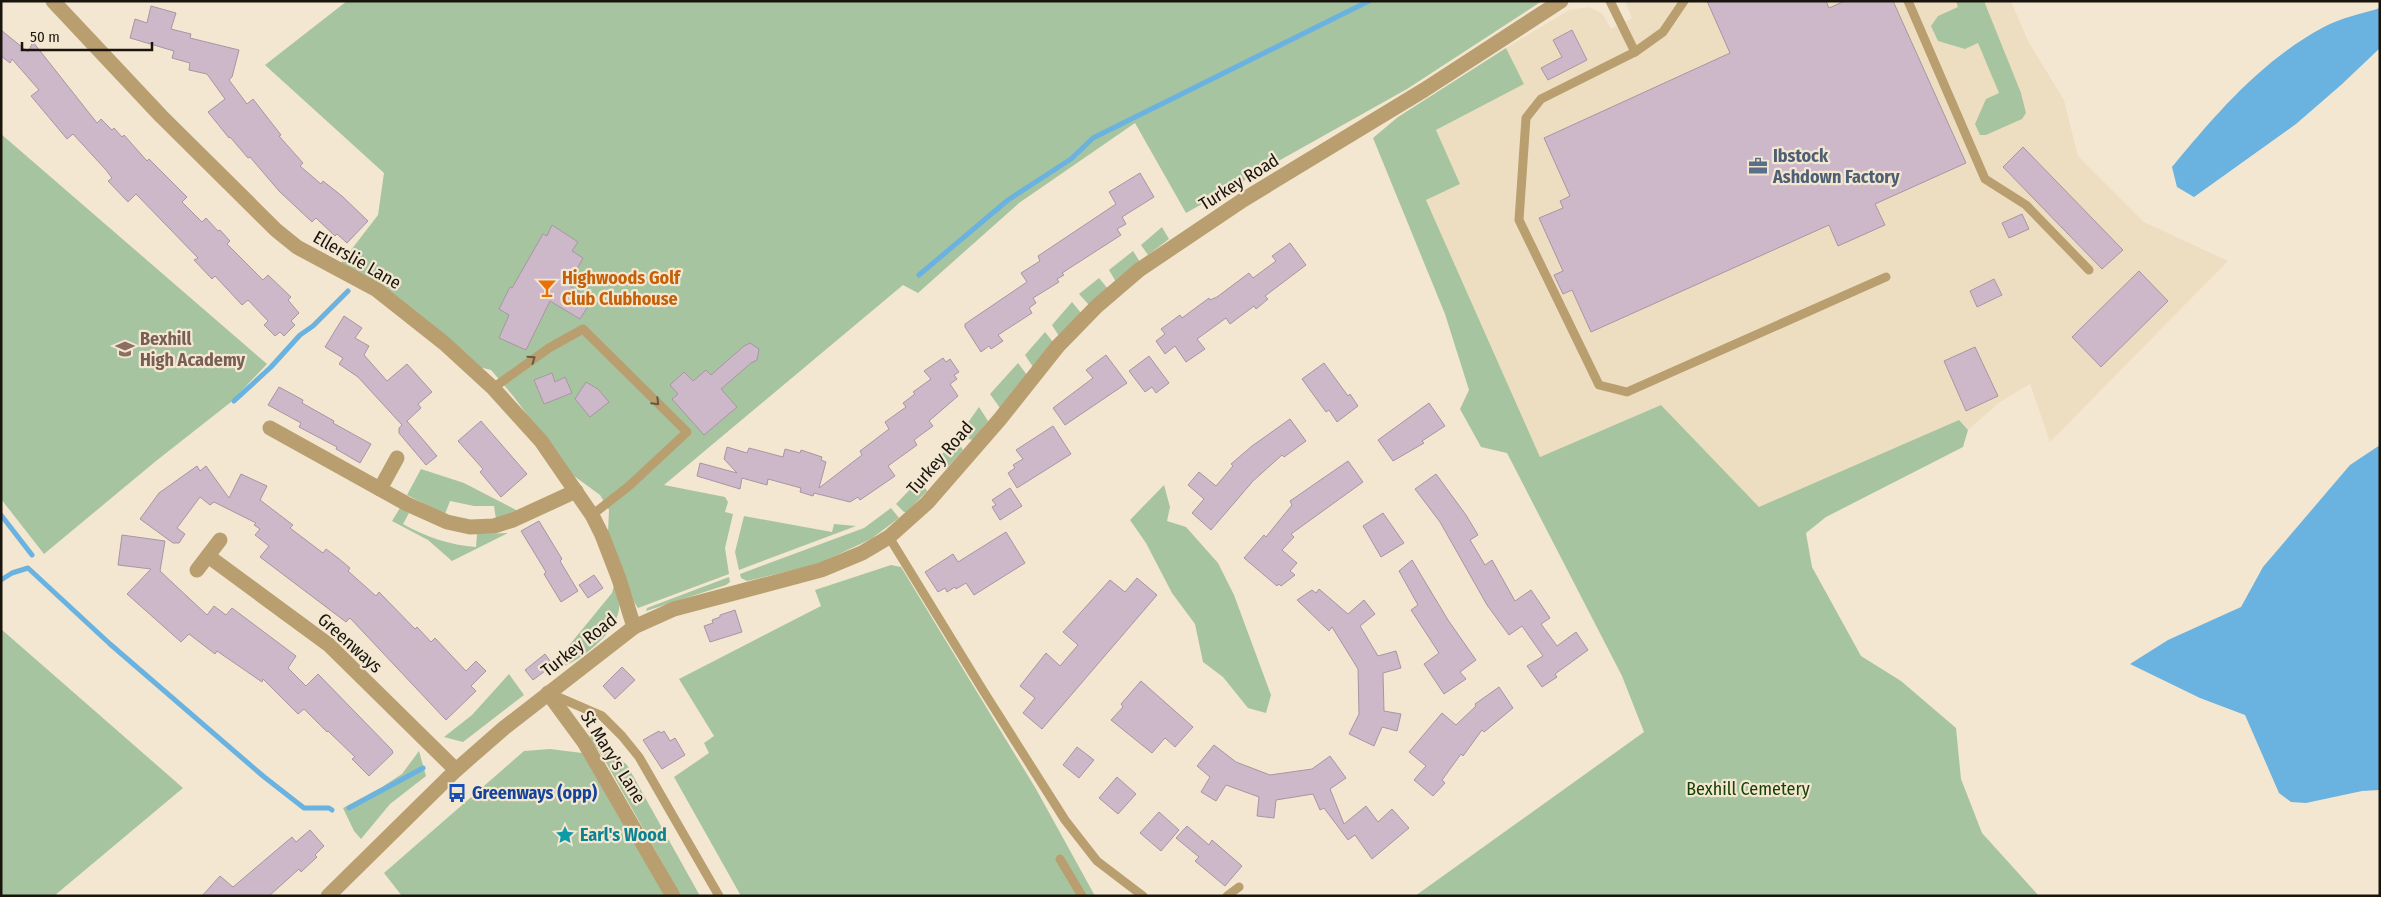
<svg xmlns="http://www.w3.org/2000/svg" width="2381" height="897" font-family="'Fira Sans Condensed',sans-serif">
	<style>
		.built { fill: #eedec1 }
		.green { fill: #a7c4a0 }
		.water { fill: #6ab2df }
		.lines { fill: none; stroke-linecap: round; stroke-linejoin: round }
		.stream { stroke: #6ab2df; stroke-width: 5 }
		.building { fill: #ccb8c9; stroke: #a895a5 }
		.service { stroke: #b99e6f; stroke-width: 9 }
		.minor { stroke: #b99e6f; stroke-width: 15 }
		.tertiary { stroke: #b99e6f; stroke-width: 15 }
		.oneway { stroke: #69593e }
		.labels { text-anchor: middle; dominant-baseline: central; stroke-width: 4.5; stroke-linejoin: round; paint-order: stroke }
		.service-label { font-size: 18px; font-weight: bold; fill: #4e5e75; stroke: #f3e7d1; text-anchor: start }
		.street-label { font-size: 18px; fill: #19140d; stroke: #f3e7d1 }
		.food-label { font-size: 18px; font-weight: bold; fill: #c56008; stroke: #f3e7d1; text-anchor: start }
		.education-label { font-size: 18px; font-weight: bold; fill: #785e54; stroke: #f3e7d1; text-anchor: start }
		.park-label { font-size: 18px; fill: #144203; stroke: #f3e7d1 }
		.transit-label { font-size: 18px; font-weight: bold; fill: #164399; stroke: #f3e7d1; text-anchor: start }
		.culture-label { font-size: 18px; font-weight: bold; fill: #0d838f; stroke: #f3e7d1; text-anchor: start }
	</style>
	<rect width="100%" height="100%" fill="#f3e7d1"/>
	<polygon class="built" points="1625,1 2011,1 2028,41 2064,100 2078,156 2144,222 2228,261 2050,442 2030,384 2000,402 1968,430 1959,420 1759,507 1661,405 1540,457 1426,200 1460,184 1436,130 1524,84 1506,48 1569,10 1589,7 1603,14 1611,29 1632,18"/>
	<g class="green">
		<path d="M347,1H1542L1407,89L1186,213L1135,123L1019,203L918,293L903,285L664,485L725,497L728,502L725,512L733,514L725,548L729,574L638,608L634,602L608,532L609,510L600,495L570,473L514,397L491,370L479,367C434,325 394,294 341,263L378,215L384,173L265,65Z"/>
		<polygon points="1956,1 1984,1 2021,93 2026,113 2022,119 1986,135 1980,135 1975,124 1986,99 1999,93 1978,43 1965,49 1938,41 1931,26 1938,16 1958,7"/>
		<polygon points="1506,48 1524,84 1436,130 1460,184 1426,200 1540,457 1661,405 1759,507 1959,420 1968,430 1963,447 1826,517 1806,533 1812,567 1861,656 1901,681 1956,728 1961,779 1982,833 2039,896 1415,896 1644,732 1622,676 1507,453 1481,447 1460,409 1469,390 1445,314 1373,138 1398,117"/>
		<polygon points="1,134 267,364 231,402 156,461 44,554 1,499"/>
		<polygon points="1162,227 1169,239 1148,255 1141,245"/>
		<polygon points="1133,251 1140,262 1116,282 1109,270"/>
		<polygon points="1099,278 1108,289 1089,305 1079,294"/>
		<polygon points="1072,302 1081,313 1059,336 1052,325"/>
		<polygon points="1045,332 1053,342 1033,367 1025,355"/>
		<polygon points="1018,363 1027,375 1000,408 990,394"/>
		<polygon points="979,407 988,421 973,440 969,439 962,431"/>
		<polygon points="956,438 963,450 947,468 944,468 937,460"/>
		<polygon points="421,469 464,483 518,511 496,519 494,506 474,506 450,501 445,514 407,495"/>
		<polygon points="920,479 927,491 907,512 904,512 896,504"/>
		<polygon points="1164,485 1170,507 1167,521 1186,527 1218,563 1234,595 1271,695 1266,713 1248,708 1223,677 1203,662 1195,624 1172,593 1146,543 1130,520"/>
		<path d="M400,508L409,513L403,524C426,537 450,545 476,547L477,534L508,533L452,561L428,540L392,521Z"/>
		<polygon points="891,508 899,518 871,539 818,564 747,581 741,578 740,574 864,528"/>
		<polygon points="744,516 832,532 834,524 856,526 739,570 735,552"/>
		<polygon points="891,565 901,567 1036,789 1095,896 741,896 674,777 709,753 704,743 714,736 679,679 821,606 815,590"/>
		<polygon points="729,577 730,582 726,585 646,611 647,608"/>
		<path d="M614,586C616,593 620,602 619,609C616,634 579,662 557,669L553,665L612,593Z"/>
		<polygon points="1,629 183,788 54,896 1,896"/>
		<polygon points="509,674 524,695 463,742 444,737 472,715"/>
		<polygon points="588,731 627,765 700,896 681,896 603,757 592,742"/>
		<polygon points="550,749 582,753 665,896 402,896 384,873 524,751"/>
		<polygon points="419,751 426,776 390,804 361,839 354,831 343,808 382,787 402,774"/>
	</g>
	<g class="water">
		<path d="M2380,8V48L2341,85L2296,124L2194,197L2177,187L2172,167C2216,114 2261,61 2322,28C2340,18 2361,14 2380,8Z"/>
		<polygon points="2380,445 2380,790 2362,791 2306,803 2291,802 2279,793 2245,715 2200,698 2130,664 2168,640 2241,607 2263,567 2350,465"/>
	</g>
	<g class="lines">
		<g class="stream">
			<polyline points="919,275 1008,200 1071,159 1093,138 1369,1"/>
			<polyline points="234,401 271,367 300,335 313,326 348,291"/>
			<polyline points="1,515 32,555"/>
			<polyline points="1,580 12,573 28,568 110,644 263,776 304,808 329,808 332,810"/>
			<polyline points="349,808 423,768"/>
		</g>
	</g>
	<g class="building">
		<polygon points="1707,1 1826,1 1829,8 1845,1 1893,1 1966,163 1875,204 1885,225 1838,246 1829,225 1591,332 1572,290 1563,294 1554,275 1563,271 1539,218 1563,208 1560,201 1570,196 1544,138 1730,53"/>
		<polygon points="151,6 176,13 171,29 191,34 190,38 239,50 232,77 229,80 247,104 253,99 281,135 279,136 303,163 300,166 321,184 323,181 342,196 368,221 347,243 337,234 335,236 316,218 312,222 279,191 250,157 248,158 230,137 229,138 208,112 225,99 207,74 189,70 190,63 172,58 174,51 130,38 135,19 147,23"/>
		<polygon points="1,30 28,52 33,42 97,123 101,119 112,130 114,128 122,137 124,135 147,161 149,159 187,197 182,202 202,222 206,218 218,231 220,230 230,241 227,244 263,280 268,275 291,297 288,300 299,313 291,321 295,325 284,336 280,332 275,336 264,325 268,321 248,300 242,305 215,276 212,279 194,260 198,258 136,194 128,202 108,181 112,178 106,170 73,134 67,139 31,96 39,90 12,59 10,63 1,56"/>
		<polygon points="1572,30 1587,60 1548,80 1541,68 1562,57 1553,40"/>
		<polygon points="2023,147 2123,250 2102,269 2003,167"/>
		<polygon points="1140,173 1154,197 1122,217 1126,224 1117,229 1121,235 1062,273 1064,275 1057,279 1059,282 1033,298 1036,303 1029,308 1032,313 998,335 1003,341 991,349 989,346 981,352 965,327 965,324 1027,282 1021,273 1040,261 1038,256 1116,204 1109,192"/>
		<polygon points="2022,214 2029,229 2009,238 2002,223"/>
		<polygon points="552,225 578,242 572,251 583,258 568,285 592,300 580,319 550,301 526,350 499,338 509,315 499,309 510,287 512,288 543,234 547,236"/>
		<polygon points="1290,243 1306,265 1265,296 1268,299 1256,309 1254,306 1230,324 1226,318 1197,339 1205,349 1186,362 1175,346 1165,354 1156,341 1165,334 1161,329 1180,315 1182,318 1209,298 1210,300 1217,297 1249,273 1253,278 1276,261 1272,256"/>
		<polygon points="2139,271 2168,301 2101,367 2072,337"/>
		<polygon points="1994,279 2002,295 1977,307 1970,291"/>
		<polygon points="344,316 362,328 355,338 369,346 364,355 387,381 407,364 432,392 418,404 421,408 407,421 437,456 426,465 399,433 399,428 402,425 358,377 339,364 343,358 325,347"/>
		<polygon points="750,343 759,349 757,360 751,363 721,389 737,407 704,435 672,399 678,394 670,385 684,372 693,381 706,370 711,375 744,346"/>
		<polygon points="1975,347 1998,396 1966,411 1944,361"/>
		<polygon points="1106,355 1127,383 1065,425 1053,408 1093,378 1086,370"/>
		<polygon points="1149,356 1169,383 1156,393 1152,387 1145,392 1129,371"/>
		<polygon points="943,358 946,362 950,359 959,372 954,375 957,379 950,384 958,396 929,421 933,426 914,440 917,445 888,466 895,476 860,500 858,497 850,502 814,493 813,496 800,492 801,488 768,479 767,485 742,478 740,489 697,476 700,463 737,473 724,459 727,447 747,453 749,448 783,457 785,449 800,453 801,450 822,457 821,460 826,462 819,488 862,455 860,451 889,429 885,422 906,407 903,403 915,394 913,392 931,379 924,371"/>
		<polygon points="1324,363 1348,396 1350,394 1358,406 1337,422 1329,410 1326,412 1302,379"/>
		<polygon points="552,373 555,382 565,377 572,393 544,404 534,380"/>
		<polygon points="586,382 598,389 609,402 590,417 575,399"/>
		<polygon points="279,387 303,400 302,403 334,421 333,423 371,444 360,463 336,449 337,447 299,427 301,423 268,405"/>
		<polygon points="1429,403 1445,426 1422,441 1424,443 1393,461 1378,440"/>
		<polygon points="1290,419 1306,441 1284,457 1282,455 1253,481 1211,530 1192,513 1204,499 1188,485 1199,472 1216,486 1233,466 1231,464 1252,446"/>
		<polygon points="481,421 527,474 501,497 480,472 483,469 458,441"/>
		<polygon points="1053,426 1071,454 1017,488 1008,473 1015,468 1013,465 1023,459 1016,450"/>
		<polygon points="1348,461 1363,482 1291,534 1294,537 1282,550 1297,563 1290,571 1295,575 1281,586 1279,584 1277,586 1244,558 1264,535 1266,537 1292,505 1290,501"/>
		<polygon points="197,466 200,471 206,466 229,498 241,474 267,486 260,500 293,525 290,528 323,553 326,549 338,558 350,568 348,571 376,596 379,592 415,629 417,627 431,642 435,638 466,671 476,661 486,671 471,686 476,691 446,720 350,618 346,622 260,557 269,546 255,535 260,529 254,525 256,523 214,502 210,505 200,497 177,528 185,534 179,543 173,543 140,519 159,493"/>
		<polygon points="1436,474 1466,515 1478,535 1470,540 1485,565 1492,560 1515,601 1531,590 1550,618 1541,624 1557,646 1576,632 1588,650 1555,674 1557,677 1542,687 1527,666 1543,656 1522,626 1509,635 1487,605 1440,522 1415,489"/>
		<polygon points="1010,488 1022,506 1000,520 992,507 996,505 992,500"/>
		<polygon points="1383,513 1404,543 1381,557 1363,526"/>
		<polygon points="539,521 562,559 560,561 578,591 561,602 544,574 546,572 521,531"/>
		<polygon points="1006,532 1025,563 974,595 966,583 956,589 955,587 947,592 945,588 938,592 925,572 953,554 958,562"/>
		<polygon points="122,535 165,541 160,571 207,615 214,606 226,615 232,608 296,656 288,668 306,686 318,674 392,750 393,753 369,776 352,759 355,757 328,731 327,732 304,709 298,714 263,679 262,682 217,651 215,654 189,634 181,642 127,594 151,569 118,565"/>
		<polygon points="1412,560 1448,620 1476,660 1460,672 1466,679 1444,694 1424,664 1439,653 1411,610 1418,605 1399,571"/>
		<polygon points="594,575 603,588 588,598 579,585"/>
		<polygon points="1137,578 1157,595 1042,729 1023,713 1035,698 1020,686 1046,653 1060,666 1078,645 1063,632 1110,580 1125,592"/>
		<polygon points="1319,589 1348,614 1364,600 1375,614 1360,626 1378,656 1396,651 1401,668 1383,673 1384,711 1401,714 1397,731 1382,727 1374,746 1349,734 1359,714 1358,669 1332,627 1329,631 1297,600 1312,590 1316,593"/>
		<polygon points="735,610 742,632 710,642 704,626 713,623 712,620 720,617 720,615"/>
		<polygon points="545,654 553,665 533,680 525,670"/>
		<polygon points="622,667 635,680 615,699 603,686"/>
		<polygon points="1141,681 1193,727 1175,747 1165,738 1152,753 1111,720 1123,707 1121,704"/>
		<polygon points="1499,687 1513,708 1484,732 1482,730 1463,756 1461,754 1442,780 1445,783 1433,796 1414,780 1426,766 1409,752 1442,713 1456,725 1476,706 1475,704"/>
		<polygon points="659,731 661,733 664,731 670,741 675,738 685,755 662,769 643,740"/>
		<polygon points="1214,745 1236,762 1270,775 1312,769 1330,756 1346,778 1330,789 1344,824 1366,806 1378,822 1392,809 1409,828 1372,859 1355,835 1348,840 1324,808 1320,810 1313,794 1276,800 1274,818 1257,816 1259,797 1226,785 1216,801 1201,792 1210,777 1197,766"/>
		<polygon points="1077,747 1094,760 1079,778 1063,765"/>
		<polygon points="1117,777 1136,794 1118,814 1099,798"/>
		<polygon points="1159,812 1179,830 1161,851 1140,833"/>
		<polygon points="1187,826 1209,845 1212,840 1242,866 1225,886 1195,861 1199,857 1176,838"/>
		<polygon points="310,830 324,846 315,855 317,857 301,872 299,869 269,896 202,896 220,876 233,887 292,837 296,842"/>
	</g>
	<g class="lines">
		<g class="service">
			<polyline points="1610,1 1635,52 1541,99 1526,118 1519,220 1599,385 1627,392 1886,277"/>
			<polyline points="1908,1 1985,179 2026,205 2089,270"/>
			<polyline points="1635,52 1663,32 1684,1"/>
			<polyline points="493,388 549,348 583,329 687,432 629,486 592,515"/>
			<polyline points="889,537 984,692 1065,820 1097,861 1143,896"/>
			<polyline points="551,694 602,716 622,736 639,757 719,896"/>
			<polyline points="1060,859 1082,896"/>
			<polyline points="1227,896 1239,887"/>
		</g>
		<g class="minor">
			<polyline points="53,1 161,116 276,230 297,247 377,290 444,343 493,388 541,441 592,515 602,535 619,579 634,627"/>
			<polyline points="270,428 407,504 447,522 470,527 494,526 513,520 576,491"/>
			<polyline points="380,489 397,458"/>
			<polyline points="208,556 329,645 456,770"/>
			<polyline points="197,570 220,540"/>
			<polyline points="548,693 584,742 673,896"/>
		</g>
		<polyline class="tertiary" points="328,896 456,770 504,728 634,627 674,609 821,570 862,553 889,537 927,503 1000,419 1058,346 1097,306 1139,270 1243,200 1424,90 1561,1"/>
	</g>
	<defs><path id="oneway-chevron" d="M-2-3.5L2.5 0L-2 3.5" fill="none" stroke-width="1.6" stroke-linecap="round" stroke-linejoin="round" transform="scale(1.25)"/></defs>
	<g class="oneway">
		<use href="#oneway-chevron" transform="translate(532 359) rotate(-35)"/>
		<use href="#oneway-chevron" transform="translate(656 402) rotate(45)"/>
	</g>
	<defs>
		<g id="office-bare" transform="scale(1.5)"><path d="M-6-3h4V-5.5h4V-3h4V5H-6ZM-1-4.5V-3h2v-1.5ZM-6 0V1H6V0Z" fill="#5c6f8a" stroke="#f3e7d1" stroke-width="2.5" paint-order="stroke"/></g>
		<g id="bar-bare" transform="scale(1.5)"><path d="M-6-5H6L.8 .8V4.5H3.5V6h-7V4.5H-.8V.8Z" fill="#e8710a" stroke="#f3e7d1" stroke-width="2.5" paint-order="stroke"/></g>
		<g id="school-bare" transform="scale(1.5)"><path d="M0-5L7-2L0 1L-7-2ZM-4 1L0 2.5L4 1V4Q0 6-4 4Z" fill="#8d6e63" stroke="#f3e7d1" stroke-width="2.5" paint-order="stroke"/></g>
		<g id="bus-bare" transform="scale(1.5)"><path d="M-5-6H5V4H4V6H2V4H-2V6H-4V4H-5ZM-3.5-4V0h7V-4ZM-3.5 1.2v1.5H-2V1.2ZM2 1.2v1.5H3.5V1.2Z" fill="#1a4fb4" stroke="#f3e7d1" stroke-width="2.5" paint-order="stroke"/></g>
		<g id="sight-bare" transform="scale(1.5)"><path d="M0-6L1.8-2.2L6-1.7L2.9 1.2L3.7 5.4L0 3.3L-3.7 5.4L-2.9 1.2L-6-1.7L-1.8-2.2Z" fill="#0f9aa8" stroke="#f3e7d1" stroke-width="2.5" paint-order="stroke"/></g>
	</defs>
	<g fill-rule="evenodd">
		<use href="#office-bare" x="1758" y="166"/>
		<use href="#bar-bare" x="547" y="288"/>
		<use href="#school-bare" x="125" y="349"/>
		<use href="#bus-bare" x="457" y="793"/>
		<use href="#sight-bare" x="565" y="835"/>
	</g>
	<g class="labels">
		<g class="service-label">
			<text x="1773" y="156">Ibstock<tspan x="1773" dy="21">Ashdown Factory</tspan></text>
		</g>
		<g class="street-label">
			<text transform="translate(1239 182) rotate(-32)">Turkey Road</text>
			<text transform="translate(357 260) rotate(30)">Ellerslie Lane</text>
			<text transform="translate(940 458) rotate(-49)">Turkey Road</text>
			<text transform="translate(350 643) rotate(42)">Greenways</text>
			<text transform="translate(579 645) rotate(-38)">Turkey Road</text>
			<text transform="translate(613 757) rotate(58)">St Mary's Lane</text>
		</g>
		<g class="food-label">
			<text x="562" y="278">Highwoods Golf<tspan x="562" dy="21">Club Clubhouse</tspan></text>
		</g>
		<g class="education-label">
			<text x="140" y="339">Bexhill<tspan x="140" dy="21">High Academy</tspan></text>
		</g>
		<g class="park-label">
			<text x="1748" y="789">Bexhill Cemetery</text>
		</g>
		<g class="transit-label">
			<text x="472" y="793">Greenways (opp)</text>
		</g>
		<g class="culture-label">
			<text x="580" y="835">Earl's Wood</text>
		</g>
	</g>
	<rect width="2381" height="897" fill="none" stroke="#19140d" stroke-width="5"/>
	<path d="M22 42v8h130v-8" fill="none" stroke="#19140d" stroke-width="2.5"/>
	<text x="30" y="42" font-size="15" fill="#19140d" stroke="#f3e7d1" stroke-width="4" paint-order="stroke">50 m</text>
</svg>
